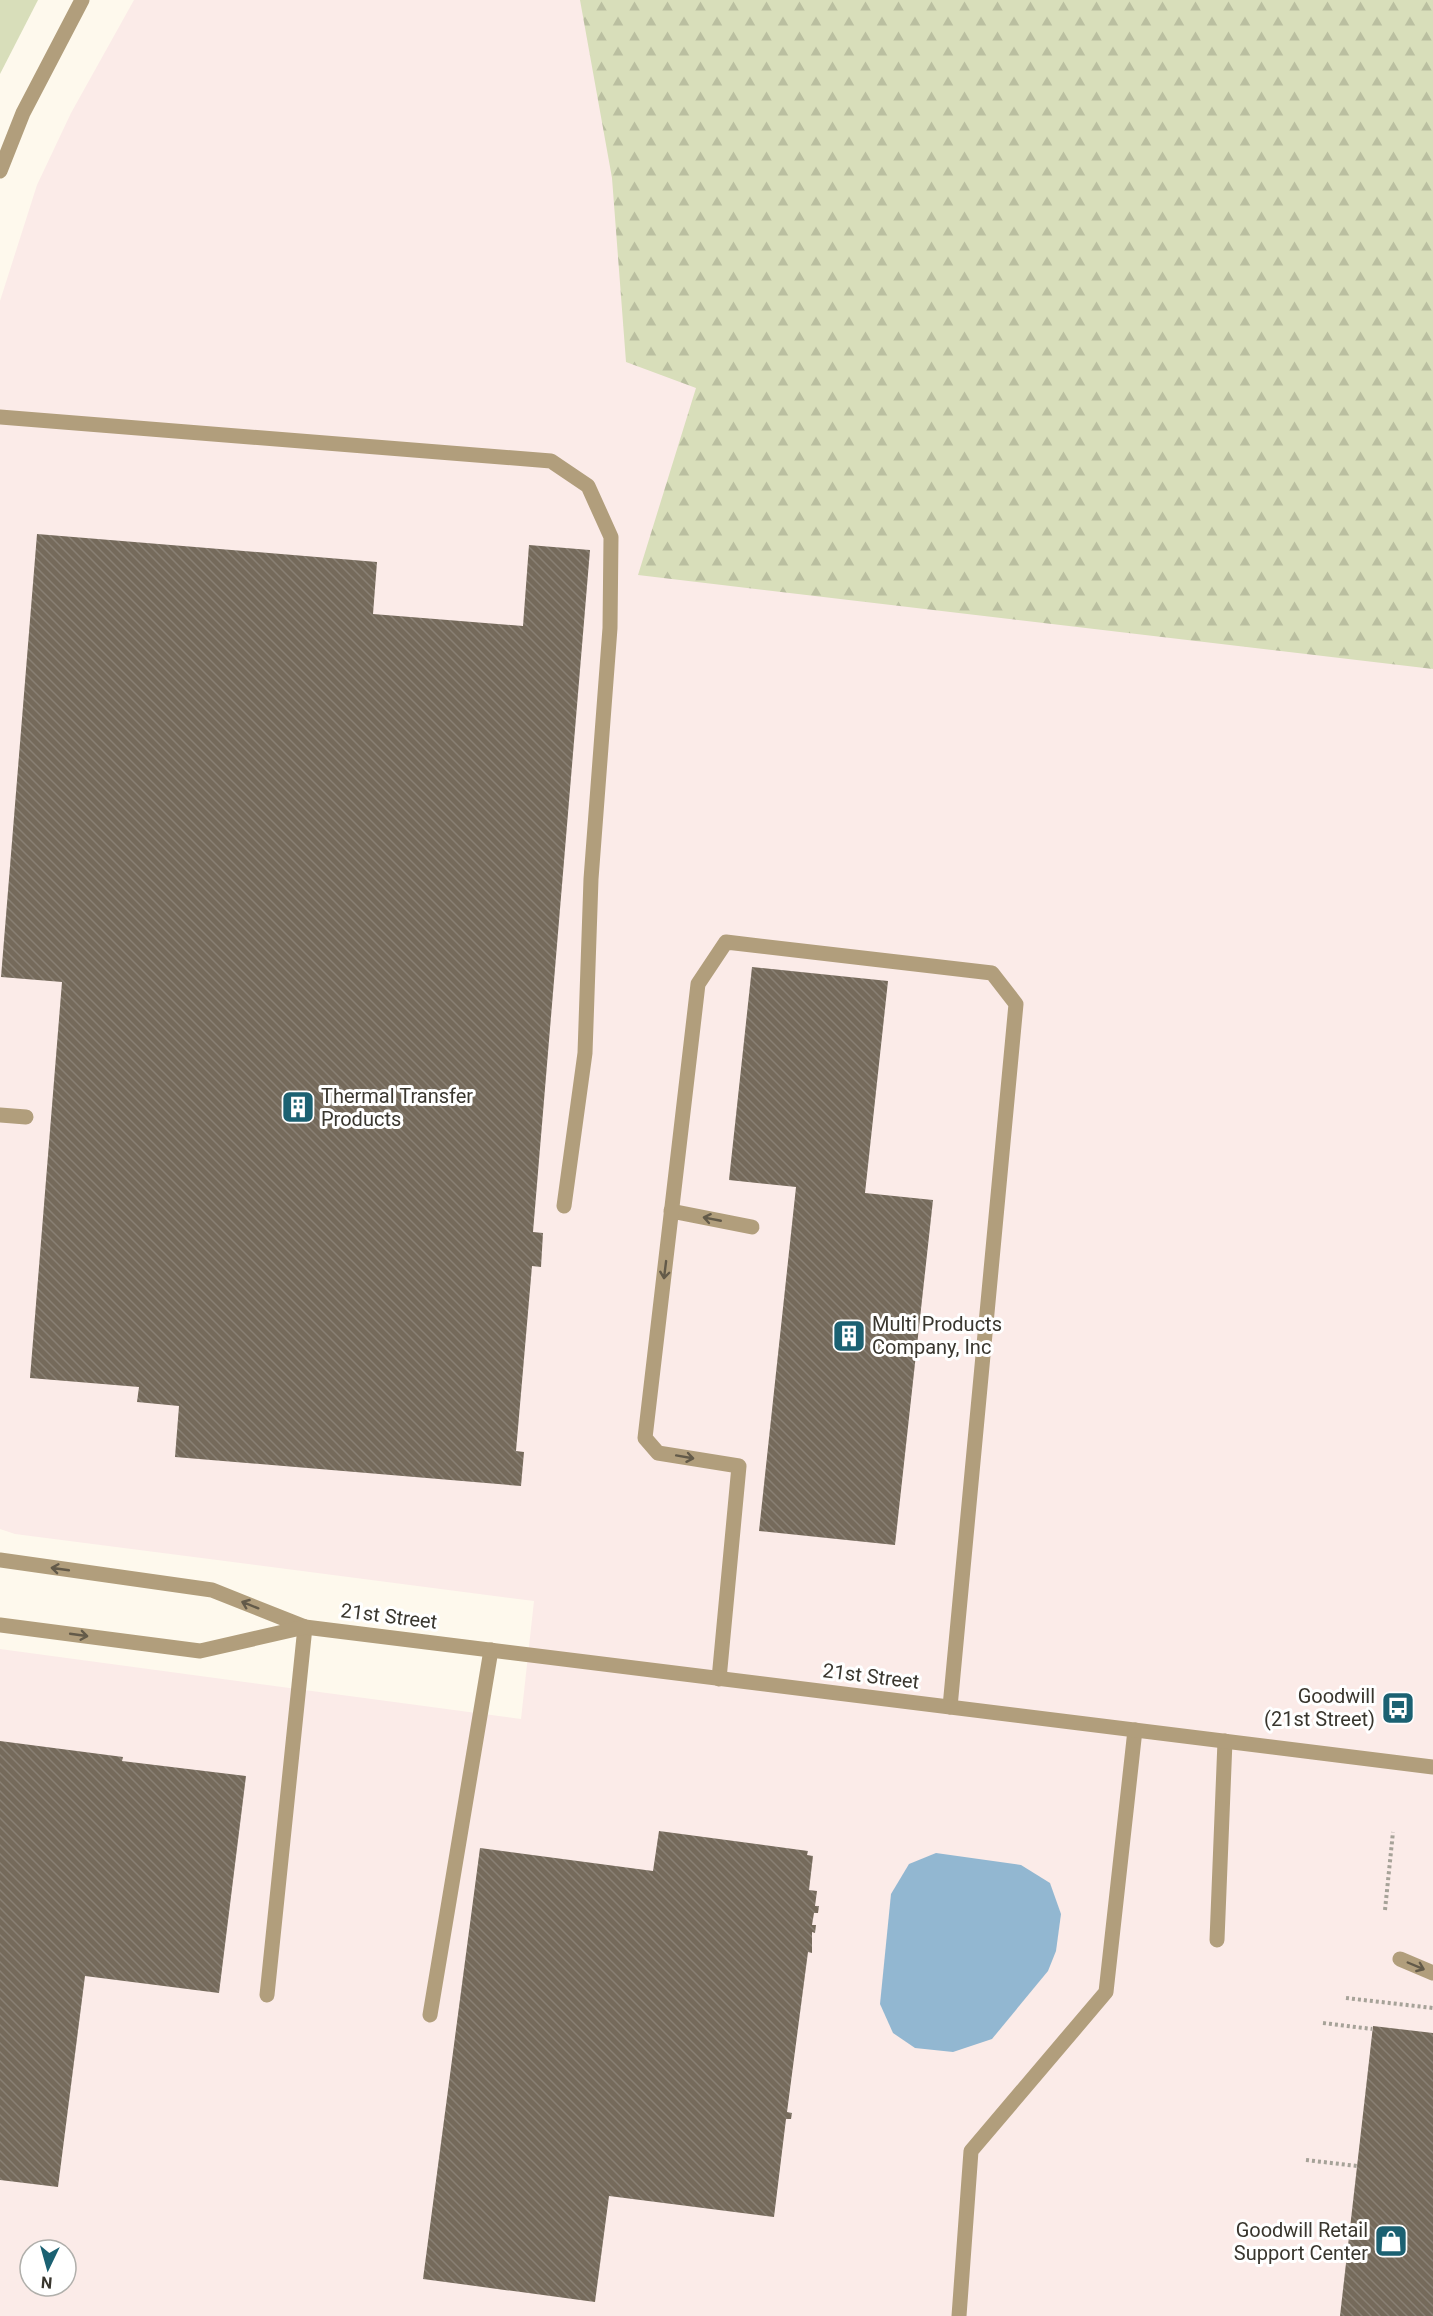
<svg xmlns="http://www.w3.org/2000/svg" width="1433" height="2316" font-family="Roboto,sans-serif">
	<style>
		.industrial { fill: #fbebe8; fill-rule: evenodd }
		.green { fill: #d8deba }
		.forest { fill: url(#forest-firs) }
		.water { fill: #92b7d1 }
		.building { fill: url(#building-back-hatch) }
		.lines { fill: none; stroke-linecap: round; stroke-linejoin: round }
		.path { stroke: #a6a298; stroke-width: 4; stroke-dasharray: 3 3; stroke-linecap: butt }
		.service { stroke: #b19e7c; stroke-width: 15 }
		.tertiary { stroke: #b19e7c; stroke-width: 15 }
		.oneway { stroke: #635a49 }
		.labels { text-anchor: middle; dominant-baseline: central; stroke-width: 6; stroke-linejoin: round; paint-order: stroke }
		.poi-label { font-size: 20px; fill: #39362e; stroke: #fff; text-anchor: start }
		.street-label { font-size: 20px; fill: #39362e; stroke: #fff }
	</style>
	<defs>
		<pattern id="forest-firs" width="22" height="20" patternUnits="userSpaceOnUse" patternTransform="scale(1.5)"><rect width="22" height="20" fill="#d8deba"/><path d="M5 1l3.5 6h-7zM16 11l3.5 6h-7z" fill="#babfa0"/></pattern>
		<pattern id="building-back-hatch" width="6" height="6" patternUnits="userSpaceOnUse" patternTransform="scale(1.5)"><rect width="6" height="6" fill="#756a5b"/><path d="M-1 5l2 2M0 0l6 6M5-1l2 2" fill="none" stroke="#898074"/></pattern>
	</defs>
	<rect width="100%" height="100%" fill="#fef9ed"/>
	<path class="industrial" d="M134,0H1433V2316H0V1649L521,1719L534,1601L15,1534L0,1529V301L37,185L71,113ZM30,2250H66V2286H30Z"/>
	<polygon class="green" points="0,0 38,0 0,74"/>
	<polygon class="forest" points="580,0 1433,0 1433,669 638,575 696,388 626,362 612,178"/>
	<polygon class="water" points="936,1853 1021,1865 1050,1883 1061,1914 1056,1951 1048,1971 992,2039 953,2052 915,2048 893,2033 880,2004 891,1894 909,1864"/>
	<g class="building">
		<polygon points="37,534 377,562 373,614 523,626 529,545 590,550 533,1232 543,1233 541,1267 532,1266 516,1451 524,1452 521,1486 175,1457 179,1406 137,1402 139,1387 30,1378 62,982 1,977"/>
		<polygon points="752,967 888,981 865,1193 933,1200 895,1545 759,1531 796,1187 729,1180"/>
		<polygon points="0,1741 123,1757 122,1761 246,1776 219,1993 85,1976 58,2187 0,2180"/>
		<polygon points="659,1831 808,1851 807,1855 813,1856 809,1890 817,1891 815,1906 819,1906 818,1913 814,1913 812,1925 816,1925 815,1933 812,1932 812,1953 808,1952 787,2112 792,2113 791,2119 786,2119 774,2217 609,2196 595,2302 423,2279 480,1848 653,1871"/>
		<polygon points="1373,2026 1433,2033 1433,2316 1340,2316"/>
	</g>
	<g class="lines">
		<g class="path">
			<polyline points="1385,1910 1393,1832"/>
			<polyline points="1346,1998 1433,2008"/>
			<polyline points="1323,2023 1372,2029"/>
			<polyline points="1306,2160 1357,2166"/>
		</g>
		<g class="service">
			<polyline points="0,417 551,461 588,486 611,537 610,628 591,879 585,1053 564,1206"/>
			<polyline points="0,1115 26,1117"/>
			<polyline points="671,1211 752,1227"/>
			<polyline points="719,1679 739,1466 658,1453 645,1438 698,984 726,942 992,973 1016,1004 950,1707"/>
			<polyline points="1217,1940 1225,1741"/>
			<polyline points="1400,1959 1433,1973"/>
			<polyline points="267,1995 305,1627"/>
			<polyline points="430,2015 491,1650"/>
			<polyline points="959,2316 971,2151 1106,1992 1135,1730"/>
		</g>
		<g class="tertiary">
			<polyline points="0,171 23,113 82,0"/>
			<polyline points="0,1560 212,1590 305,1627 1433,1767"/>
			<polyline points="0,1625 200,1651 305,1627"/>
		</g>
	</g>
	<defs><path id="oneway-shaft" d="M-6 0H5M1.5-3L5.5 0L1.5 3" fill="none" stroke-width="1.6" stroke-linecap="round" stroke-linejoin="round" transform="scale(1.5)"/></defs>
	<g class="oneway">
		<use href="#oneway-shaft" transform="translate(712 1219) rotate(-169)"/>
		<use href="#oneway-shaft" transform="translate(665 1270) rotate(97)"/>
		<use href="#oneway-shaft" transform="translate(685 1457) rotate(10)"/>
		<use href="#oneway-shaft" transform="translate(60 1569) rotate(-172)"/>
		<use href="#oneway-shaft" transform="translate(250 1605) rotate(-158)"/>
		<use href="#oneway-shaft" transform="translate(79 1635) rotate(8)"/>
		<use href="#oneway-shaft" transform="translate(1416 1966) rotate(23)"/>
	</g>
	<defs>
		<g id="building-square" transform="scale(1.725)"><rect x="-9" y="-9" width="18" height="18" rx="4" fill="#1b6172" stroke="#fff"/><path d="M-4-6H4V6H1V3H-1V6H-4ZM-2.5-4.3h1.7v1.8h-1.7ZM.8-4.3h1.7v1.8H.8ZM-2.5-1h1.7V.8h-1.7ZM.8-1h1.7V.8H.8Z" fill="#fff"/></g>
		<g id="bus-square" transform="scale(1.725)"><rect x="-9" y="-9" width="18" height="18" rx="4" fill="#1b6172" stroke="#fff"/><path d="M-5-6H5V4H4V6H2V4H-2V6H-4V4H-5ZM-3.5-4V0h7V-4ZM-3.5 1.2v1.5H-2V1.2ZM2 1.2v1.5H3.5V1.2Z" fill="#fff"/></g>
		<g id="shop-square" transform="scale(1.725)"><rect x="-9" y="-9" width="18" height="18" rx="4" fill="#1b6172" stroke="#fff"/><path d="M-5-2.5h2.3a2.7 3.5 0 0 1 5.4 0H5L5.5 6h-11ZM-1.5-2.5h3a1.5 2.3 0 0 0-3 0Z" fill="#fff"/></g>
	</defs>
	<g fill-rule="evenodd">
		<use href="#building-square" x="298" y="1107"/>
		<use href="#building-square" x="849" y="1336"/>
		<use href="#bus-square" x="1398" y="1708"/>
		<use href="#shop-square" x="1391" y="2241"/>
	</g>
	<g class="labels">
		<g class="poi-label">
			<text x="321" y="1096">Thermal Transfer<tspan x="321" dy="23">Products</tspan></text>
			<text x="872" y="1324">Multi Products<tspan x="872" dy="23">Company, Inc</tspan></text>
			<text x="1375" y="1696" text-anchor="end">Goodwill<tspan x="1375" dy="23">(21st Street)</tspan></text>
			<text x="1368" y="2230" text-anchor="end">Goodwill Retail<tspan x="1368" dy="23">Support Center</tspan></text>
		</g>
		<g class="street-label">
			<text transform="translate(389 1616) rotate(7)">21st Street</text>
			<text transform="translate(871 1676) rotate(7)">21st Street</text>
		</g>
	</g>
	<g transform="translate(48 2268) rotate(185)"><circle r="28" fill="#ffffff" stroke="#b0afab" stroke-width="1.5"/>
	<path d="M0-4.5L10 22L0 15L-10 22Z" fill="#1b6172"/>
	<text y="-9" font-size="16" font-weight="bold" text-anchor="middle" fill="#39362e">N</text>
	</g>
</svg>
